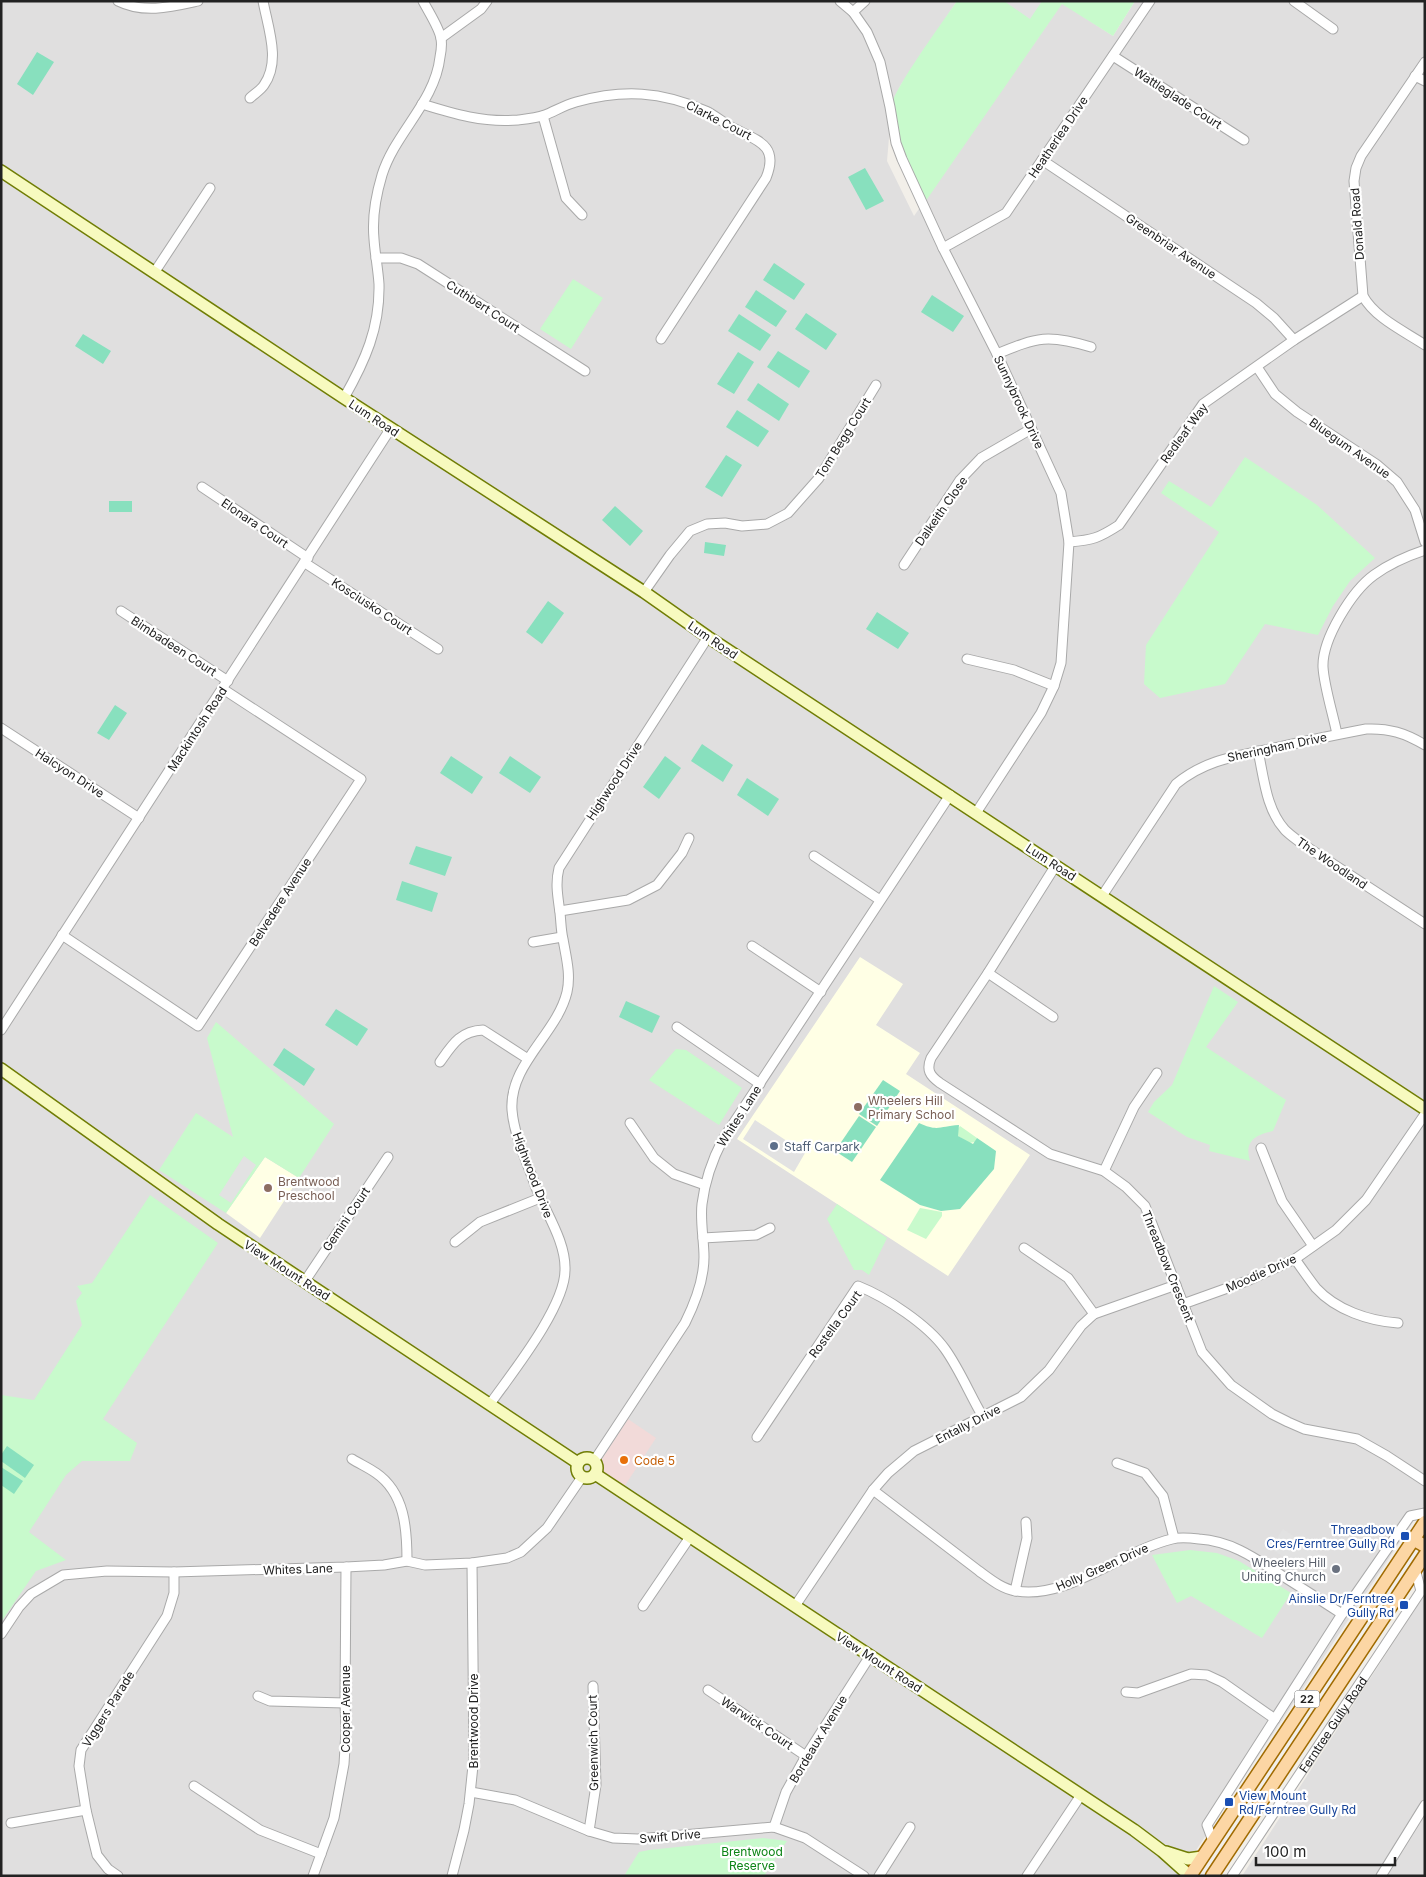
<svg xmlns="http://www.w3.org/2000/svg" width="1426" height="1877" font-family="Inter,sans-serif">
	<style>
		.residential { fill: #e0dfdf }
		.commercial { fill: #f2dad9 }
		.education { fill: #ffffe5 }
		.park { fill: #c8facc }
		.pitch { fill: #88e0be }
		.parking { fill: #e2e2e2 }
		.lines { fill: none; stroke-linecap: round; stroke-linejoin: round }
		.street-casing { stroke: #a9a9a9; stroke-width: 11 }
		.secondary-casing { stroke: #707d05; stroke-width: 14 }
		.primary-casing { stroke: #a06b00; stroke-width: 15 }
		.street { stroke: #fff; stroke-width: 9 }
		.secondary { stroke: #f7fabf; stroke-width: 11 }
		.primary { stroke: #fcd6a4; stroke-width: 12 }
		.education-dot { fill: #8d6e63; stroke: #fff; stroke-width: 2 }
		.service-dot { fill: #5c6f8a; stroke: #fff; stroke-width: 2 }
		.food-dot { fill: #e8710a; stroke: #fff; stroke-width: 2 }
		.transit-dot { fill: #1a4fb4; stroke: #fff; stroke-width: 2 }
		.worship-dot { fill: #6b7280; stroke: #fff; stroke-width: 2 }
		.labels { text-anchor: middle; dominant-baseline: central; stroke-width: 4.5; stroke-linejoin: round; paint-order: stroke }
		.shield { fill: #fff; stroke: #646464; stroke-width: 1 }
		.shield-label { font-size: 11px; font-weight: bold; fill: #222 }
		.street-label { font-size: 12px; fill: #222; stroke: #fff }
		.education-label { font-size: 12px; fill: #785e54; stroke: #fff; text-anchor: start }
		.service-label { font-size: 12px; fill: #4e5e75; stroke: #fff; text-anchor: start }
		.food-label { font-size: 12px; fill: #c56008; stroke: #fff; text-anchor: start }
		.transit-label { font-size: 12px; fill: #164399; stroke: #fff; text-anchor: end }
		.worship-label { font-size: 12px; fill: #5b616d; stroke: #fff; text-anchor: end }
		.park-label { font-size: 12px; fill: #0c8416; stroke: #fff }
	</style>
	<rect width="100%" height="100%" fill="#f2efe9"/>
	<g class="residential">
		<polygon points="1,1 957,1 900,86 892,103 887,161 914,216 1062,3 1113,36 1135,1 1425,1 1425,1504 1179,1876 1,1876"/>
		<polygon points="1425,1594 1425,1876 1242,1876"/>
	</g>
	<polygon class="commercial" points="628,1419 656,1438 624,1487 603,1473 602,1459"/>
	<g class="education">
		<polygon points="860,957 903,984 876,1025 920,1053 906,1074 1030,1155 948,1276 737,1139"/>
		<polygon points="265,1157 299,1178 260,1238 226,1213"/>
	</g>
	<g class="park">
		<path d="M957,1H1135L1113,36L1062,4L923,205C912,178 889,137 891,108C891,92 945,19 957,1Z"/>
		<polygon points="573,279 603,298 571,349 540,329"/>
		<polygon points="1245,457 1317,505 1375,558 1350,581 1333,606 1318,635 1265,624 1225,684 1160,698 1144,684 1146,645 1219,532 1161,493 1169,481 1211,507"/>
		<path d="M1214,986L1238,1002L1206,1047L1286,1100L1273,1131C1255,1135 1244,1141 1250,1161L1209,1151L1210,1145L1187,1137L1148,1112L1154,1102L1172,1085Z"/>
		<polygon points="216,1022 334,1124 299,1178 265,1157 226,1213 159,1170 196,1113 233,1137 207,1038"/>
		<polygon points="676,1049 686,1050 742,1088 719,1125 649,1080"/>
		<polygon points="960,1126 977,1138 975,1142 969,1143 958,1136 957,1130"/>
		<polygon points="150,1195 218,1243 103,1419 137,1443 130,1461 82,1461 66,1475 29,1532 66,1560 36,1571 1,1622 1,1395 34,1400 82,1325 76,1301 82,1293 77,1286 92,1283"/>
		<polygon points="837,1204 887,1238 869,1275 862,1270 854,1270 827,1219"/>
		<polygon points="920,1208 942,1212 942,1216 926,1239 907,1230"/>
		<polygon points="1190,1550 1217,1553 1239,1561 1291,1593 1262,1638 1191,1596 1177,1603 1152,1555"/>
		<polygon points="763,1838 787,1841 764,1876 624,1876 639,1852 649,1850"/>
	</g>
	<g class="pitch">
		<polygon points="37,52 54,62 33,95 17,84"/>
		<polygon points="865,168 884,201 866,210 848,177"/>
		<polygon points="774,263 805,284 794,300 763,280"/>
		<polygon points="756,290 787,311 776,327 745,307"/>
		<polygon points="932,295 964,316 953,332 921,312"/>
		<polygon points="806,313 837,334 826,350 795,329"/>
		<polygon points="739,314 771,335 760,351 728,331"/>
		<polygon points="83,334 111,351 103,364 75,346"/>
		<polygon points="778,351 810,371 799,388 767,367"/>
		<polygon points="738,352 754,362 734,394 717,384"/>
		<polygon points="758,383 789,404 779,421 747,400"/>
		<polygon points="737,410 769,431 758,447 726,427"/>
		<polygon points="726,455 742,465 722,497 705,487"/>
		<rect x="109" y="501" width="23" height="11"/>
		<polygon points="615,506 643,531 630,546 602,520"/>
		<polygon points="705,542 726,545 724,556 704,553"/>
		<polygon points="548,601 564,613 542,644 526,632"/>
		<polygon points="877,612 909,633 898,649 866,629"/>
		<polygon points="115,705 127,713 109,740 97,733"/>
		<polygon points="702,744 733,765 723,782 691,761"/>
		<polygon points="451,756 483,777 472,794 440,773"/>
		<polygon points="510,756 541,777 530,793 499,773"/>
		<polygon points="665,756 681,768 659,799 643,787"/>
		<polygon points="747,778 779,799 768,816 737,795"/>
		<polygon points="416,846 452,857 445,876 409,864"/>
		<polygon points="402,881 438,893 432,912 396,900"/>
		<polygon points="626,1001 660,1016 652,1033 619,1017"/>
		<polygon points="336,1009 368,1029 357,1046 325,1025"/>
		<polygon points="284,1048 315,1069 304,1086 273,1065"/>
		<polygon points="883,1080 900,1091 877,1126 859,1114"/>
		<polygon points="859,1116 876,1127 852,1162 835,1151"/>
		<path d="M919,1123C938,1132 940,1126 959,1125L958,1136L973,1144L977,1138L996,1151L994,1169L960,1209L941,1211L920,1205L880,1180Z"/>
		<polygon points="7,1446 34,1465 25,1478 1,1461 1,1455"/>
		<polygon points="1,1467 23,1481 14,1494 1,1485"/>
	</g>
	<g class="parking">
		<polygon points="1004,1 1042,1 1030,19"/>
		<polygon points="755,1120 805,1153 794,1172 743,1139"/>
		<polygon points="244,1156 256,1165 231,1203 219,1195"/>
		<polygon points="1283,1529 1323,1556 1311,1575 1270,1548"/>
	</g>
	<g class="lines">
		<g class="street-casing">
			<g id="street">
				<path d="M118,1C144,14 171,7 198,1"/>
				<polyline points="840,1 853,12 867,32 880,62 890,107 896,143 902,159 943,248 997,354 1061,493 1069,542 1061,663 1054,686 1041,713 976,813"/>
				<polyline points="1294,1 1333,29"/>
				<polyline points="853,12 865,1"/>
				<polyline points="441,38 481,9 487,1"/>
				<polyline points="1113,56 1244,140"/>
				<path d="M1425,62L1361,156L1356,168L1354,181L1363,296C1375,318 1404,331 1425,345"/>
				<polyline points="1415,76 1425,81"/>
				<path d="M250,98C254,94 261,90 264,85C281,61 268,28 263,1"/>
				<path d="M422,104C454,114 484,123 518,120C527,119 537,118 545,115C555,111 565,105 576,102C623,89 661,91 706,111C716,116 725,124 735,129C759,141 779,146 766,178L661,339"/>
				<polyline points="543,116 566,198 582,215"/>
				<polyline points="1042,160 1256,303 1274,318 1294,340"/>
				<polyline points="943,248 1006,213 1150,1"/>
				<polyline points="376,258 401,258 418,264 585,371"/>
				<polyline points="154,273 210,188"/>
				<path d="M997,354C1038,337 1048,334 1091,347"/>
				<polyline points="1257,367 1275,394 1297,412 1376,464 1397,482 1415,510 1425,542"/>
				<path d="M344,398C365,361 380,328 379,284C378,269 375,254 374,239C372,218 376,195 382,175C395,133 435,102 440,57C441,52 442,44 441,39C440,29 428,11 423,1"/>
				<polyline points="202,487 308,558"/>
				<path d="M1069,542C1093,540 1099,538 1119,525L1203,404L1294,340L1363,296"/>
				<polyline points="305,563 438,649"/>
				<polyline points="904,565 960,480 981,458 1031,429"/>
				<polyline points="644,592 670,555 690,531 707,524 725,523 742,526 767,524 788,513 819,478 876,385"/>
				<polyline points="121,611 228,681"/>
				<polyline points="967,659 1014,670 1054,686"/>
				<polyline points="1,728 139,818"/>
				<path d="M1337,734C1333,714 1324,686 1323,667C1322,639 1352,591 1374,575C1389,564 1407,556 1425,550"/>
				<path d="M1258,751C1264,778 1266,809 1285,830C1290,835 1296,839 1301,843L1425,924"/>
				<polyline points="814,856 880,900"/>
				<path d="M1056,865L988,973L931,1058C926,1070 930,1076 940,1083L1050,1154L1104,1171L1126,1187L1145,1206L1202,1352L1231,1385L1272,1414L1288,1422L1304,1429L1357,1439L1387,1456L1425,1481"/>
				<path d="M1102,896L1176,784C1206,759 1238,756 1275,748C1305,741 1335,735 1366,729C1389,728 1405,733 1425,745"/>
				<polyline points="560,911 628,900 657,885 682,853 689,838"/>
				<polyline points="62,935 198,1026 361,779 223,689"/>
				<polyline points="533,942 562,937"/>
				<polyline points="752,946 821,992"/>
				<polyline points="988,973 1053,1017"/>
				<polyline points="677,1027 760,1084"/>
				<polyline points="1,1030 391,428"/>
				<path d="M440,1062C452,1045 460,1031 483,1030L528,1059"/>
				<polyline points="630,1123 654,1158 674,1174 705,1185"/>
				<polyline points="1261,1148 1282,1201 1313,1246"/>
				<polyline points="1104,1171 1134,1107 1157,1073"/>
				<polyline points="703,1238 756,1235 770,1228"/>
				<polyline points="455,1242 480,1222 540,1198"/>
				<polyline points="1024,1248 1068,1278 1094,1314"/>
				<path d="M1295,1259C1302,1269 1309,1279 1316,1288C1336,1310 1369,1321 1398,1323"/>
				<polyline points="305,1281 388,1157"/>
				<polyline points="1183,1304 1247,1281 1295,1259 1336,1230 1366,1200 1425,1114"/>
				<path d="M490,1404C512,1373 565,1307 565,1270C566,1241 545,1212 535,1185C527,1161 514,1136 512,1110C509,1064 557,1034 567,992C571,974 566,957 563,939C561,931 561,922 560,913C558,897 555,884 559,868L708,637"/>
				<path d="M757,1437L858,1286C886,1297 928,1325 945,1349C960,1370 970,1395 983,1417"/>
				<path d="M352,1459C360,1464 369,1468 376,1473C405,1493 407,1529 407,1561"/>
				<path d="M594,1461L685,1323C695,1303 704,1280 704,1257C704,1240 700,1221 702,1204C705,1180 712,1160 723,1139L950,795"/>
				<polyline points="1117,1463 1145,1473 1163,1496 1174,1538"/>
				<path d="M873,1490L979,1571C990,1579 1002,1589 1016,1591C1067,1600 1122,1551 1172,1539C1180,1537 1191,1538 1199,1539C1231,1541 1255,1558 1281,1575C1302,1588 1322,1601 1342,1614"/>
				<polyline points="1015,1591 1027,1538 1026,1522"/>
				<polyline points="643,1606 690,1537"/>
				<polyline points="795,1606 873,1490 888,1473 914,1451 1021,1397 1049,1370 1081,1326 1094,1314 1176,1285"/>
				<polyline points="1,1634 19,1607 31,1594 63,1575 107,1571 174,1572 346,1567 384,1565 407,1561 425,1565 472,1563 507,1558 521,1552 547,1528 582,1477"/>
				<polyline points="708,1690 806,1756"/>
				<polyline points="1126,1692 1138,1693 1191,1674 1207,1675 1222,1682 1275,1719"/>
				<polyline points="258,1696 270,1701 345,1703"/>
				<polyline points="194,1786 260,1830 321,1854"/>
				<polyline points="471,1792 515,1800 589,1831 613,1838 638,1839 774,1827 805,1838 864,1876"/>
				<polyline points="11,1823 86,1810"/>
				<polyline points="774,1827 786,1792 806,1756 870,1656"/>
				<polyline points="589,1831 596,1785 593,1686"/>
				<polyline points="1213,1841 1207,1825 1342,1614 1410,1516 1425,1513"/>
				<polyline points="118,1876 108,1869 97,1855 86,1810 79,1766 81,1750 167,1616 174,1593 174,1572"/>
				<polyline points="313,1876 334,1818 344,1764 346,1731 345,1703 346,1567"/>
				<polyline points="452,1876 464,1830 469,1804 474,1756 472,1563"/>
				<polyline points="879,1876 910,1827"/>
				<polyline points="1027,1876 1081,1795"/>
				<path id="s1" d="M1232,1876L1421,1591L1415,1569"/>
				<polyline points="1381,1876 1425,1805"/>
			</g>
		</g>
		<g class="secondary-casing">
			<g id="secondary">
				<polyline points="1,171 344,398 644,592 708,637 1425,1109"/>
				<polyline points="1,1069 218,1224 578,1463"/>
				<circle cx="587" cy="1468" r="10"/>
				<polyline points="595,1474 1134,1830 1162,1851 1190,1876"/>
				<polyline points="1166,1852 1188,1859 1202,1857"/>
			</g>
		</g>
		<g class="primary-casing">
			<g id="primary">
				<polyline points="1413,1539 1425,1546"/>
				<polyline points="1190,1876 1425,1522"/>
				<polyline points="1212,1876 1425,1555"/>
			</g>
		</g>
		<use href="#street" class="street"/>
		<use href="#secondary" class="secondary"/>
		<use href="#primary" class="primary"/>
	</g>
	<g class="education-dot">
		<circle cx="858" cy="1107" r="5"/>
		<circle cx="268" cy="1188" r="5"/>
	</g>
	<circle class="service-dot" cx="774" cy="1146" r="5"/>
	<circle class="food-dot" cx="624" cy="1460" r="5"/>
	<g class="transit-dot">
		<rect x="1400" y="1531" width="10" height="10" rx="2.5"/>
		<rect x="1399" y="1600" width="10" height="10" rx="2.5"/>
		<rect x="1224" y="1797" width="10" height="10" rx="2.5"/>
	</g>
	<circle class="worship-dot" cx="1336" cy="1569" r="5"/>
	<g class="labels">
		<rect class="shield" x="1294.5" y="1690.5" width="25" height="17" rx="4"/>
		<g class="shield-label">
			<text x="1307" y="1699">22</text>
		</g>
		<g class="street-label">
			<text transform="translate(1178 98) rotate(33)">Wattleglade Court</text>
			<text transform="translate(719 120) rotate(27)">Clarke Court</text>
			<text transform="translate(1058 137) rotate(-56)">Heatherlea Drive</text>
			<text transform="translate(1357 224) rotate(-94)">Donald Road</text>
			<text transform="translate(1171 246) rotate(34)">Greenbriar Avenue</text>
			<text transform="translate(483 306) rotate(33)">Cuthbert Court</text>
			<text transform="translate(1019 402) rotate(65)">Sunnybrook Drive</text>
			<text transform="translate(374 418) rotate(33)">Lum Road</text>
			<text transform="translate(1184 433) rotate(-54)">Redleaf Way</text>
			<text transform="translate(843 438) rotate(-58)">Tom Begg Court</text>
			<text transform="translate(1350 448) rotate(35)">Bluegum Avenue</text>
			<text transform="translate(941 511) rotate(-55)">Dalkeith Close</text>
			<text transform="translate(255 523) rotate(34)">Elonara Court</text>
			<text transform="translate(372 606) rotate(33)">Kosciusko Court</text>
			<text transform="translate(713 640) rotate(34)">Lum Road</text>
			<text transform="translate(174 646) rotate(33)">Bimbadeen Court</text>
			<text transform="translate(197 729) rotate(-57)">Mackintosh Road</text>
			<text transform="translate(1277 747) rotate(-12)">Sheringham Drive</text>
			<text transform="translate(70 773) rotate(33)">Halcyon Drive</text>
			<text transform="translate(614 781) rotate(-57)">Highwood Drive</text>
			<text transform="translate(1051 862) rotate(33)">Lum Road</text>
			<text transform="translate(1332 863) rotate(34)">The Woodland</text>
			<text transform="translate(280 902) rotate(-57)">Belvedere Avenue</text>
			<text transform="translate(739 1116) rotate(-57)">Whites Lane</text>
			<text transform="translate(533 1175) rotate(69)">Highwood Drive</text>
			<text transform="translate(346 1219) rotate(-56)">Gemini Court</text>
			<text transform="translate(1168 1266) rotate(68)">Threadbow Crescent</text>
			<text transform="translate(287 1270) rotate(33)">View Mount Road</text>
			<text transform="translate(1261 1273) rotate(-24)">Moodie Drive</text>
			<text transform="translate(835 1324) rotate(-54)">Rostella Court</text>
			<text transform="translate(968 1424) rotate(-27)">Entally Drive</text>
			<text transform="translate(1102 1567) rotate(-24)">Holly Green Drive</text>
			<text transform="translate(298 1569) rotate(-2)">Whites Lane</text>
			<text transform="translate(879 1662) rotate(33)">View Mount Road</text>
			<text transform="translate(108 1709) rotate(-58)">Viggers Parade</text>
			<text transform="translate(345 1709) rotate(-90)">Cooper Avenue</text>
			<text transform="translate(473 1721) rotate(-90)">Brentwood Drive</text>
			<text transform="translate(757 1723) rotate(34)">Warwick Court</text>
			<text stroke="none"><textPath href="#s1" startOffset="182">Ferntree Gully Road</textPath></text>
			<text transform="translate(818 1739) rotate(-59)">Bordeaux Avenue</text>
			<text transform="translate(593 1743) rotate(-91)">Greenwich Court</text>
			<text transform="translate(670 1836) rotate(-5)">Swift Drive</text>
		</g>
		<g class="education-label">
			<text x="868" y="1100">Wheelers Hill<tspan x="868" dy="14">Primary School</tspan></text>
			<text x="278" y="1181">Brentwood<tspan x="278" dy="14">Preschool</tspan></text>
		</g>
		<g class="service-label">
			<text x="784" y="1146">Staff Carpark</text>
		</g>
		<g class="food-label">
			<text x="634" y="1460">Code 5</text>
		</g>
		<g class="transit-label">
			<text x="1395" y="1529">Threadbow<tspan x="1395" dy="14">Cres/Ferntree Gully Rd</tspan></text>
			<text x="1394" y="1598">Ainslie Dr/Ferntree<tspan x="1394" dy="14">Gully Rd</tspan></text>
			<text x="1239" y="1795" text-anchor="start">View Mount<tspan x="1239" dy="14">Rd/Ferntree Gully Rd</tspan></text>
		</g>
		<g class="worship-label">
			<text x="1326" y="1562">Wheelers Hill<tspan x="1326" dy="14">Uniting Church</tspan></text>
		</g>
		<g class="park-label">
			<text x="752" y="1851">Brentwood<tspan x="752" dy="14">Reserve</tspan></text>
		</g>
	</g>
	<rect width="1426" height="1877" fill="none" stroke="#222222" stroke-width="5"/>
	<path d="M1256 1857v8h139v-8" fill="none" stroke="#222222" stroke-width="2.5"/>
	<text x="1264" y="1857" font-size="15" fill="#222222" stroke="#ffffff" stroke-width="4" paint-order="stroke">100 m</text>
</svg>
